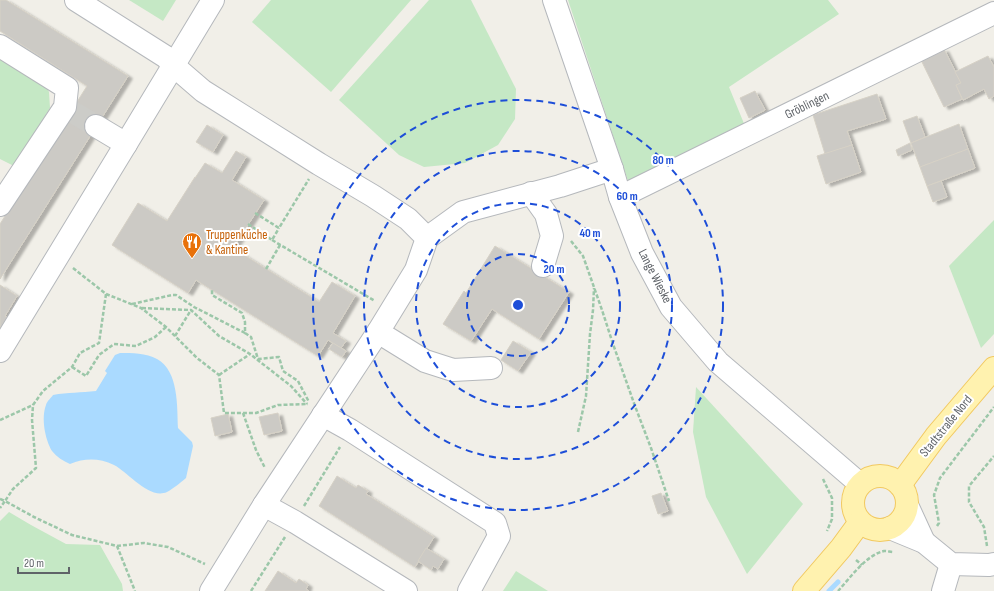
<svg xmlns="http://www.w3.org/2000/svg" width="994" height="591" font-family="'Sofia Sans Condensed',sans-serif">
	<style>
		.green { fill: #c5e8c5 }
		.water { fill: #aadaff }
		.lines { fill: none; stroke-linecap: round; stroke-linejoin: round }
		.stream { stroke: #aadaff; stroke-width: 5 }
		.building { fill: #cccac5; stroke: #d6d1c6; filter: url(#shadow) }
		.minor-tunnel { stroke: #ccccc8; stroke-width: 22; stroke-dasharray: 22 11; stroke-linecap: butt }
		.minor-casing { stroke: #b5b8bc; stroke-width: 24 }
		.major-casing { stroke: #f2c960; stroke-width: 24 }
		.path { stroke: #9cc7a9; stroke-width: 2.5; stroke-dasharray: 4 2; stroke-linecap: butt }
		.minor { stroke: #fff; stroke-width: 22 }
		.major { stroke: #fff2af; stroke-width: 22 }
		.ring { fill: none; stroke: #1d4ed8; stroke-width: 2; stroke-dasharray: 7 5 }
		.labels { text-anchor: middle; dominant-baseline: central; stroke-width: 4; stroke-linejoin: round; paint-order: stroke }
		.street-label { font-size: 13px; fill: #5f6368; stroke: #fff }
		.food-label { font-size: 13px; fill: #c56008; stroke: #fff; text-anchor: start }
		.centre { fill: #1d4ed8; stroke: #fff; stroke-width: 2 }
		.ring-label { font-size: 12px; text-anchor: middle; font-weight: bold; fill: #1d4ed8; stroke: #fff; stroke-width: 4; stroke-linejoin: round; paint-order: stroke }
	</style>
	<defs>
		<filter id="shadow"><feDropShadow dx="4.5" dy="2.5" stdDeviation="1" flood-color="#0004"/></filter>
	</defs>
	<rect width="100%" height="100%" fill="#f1efe8"/>
	<g class="green">
		<polygon points="129,0 176,0 163,21"/>
		<polygon points="271,0 411,0 331,92 252,22"/>
		<polygon points="429,0 471,0 516,89 515,119 498,145 465,163 424,167 399,155 339,100"/>
		<polygon points="568,0 828,0 839,14 729,87 745,126 628,181"/>
		<polygon points="0,52 44,82 49,92 50,108 14,166 0,159"/>
		<polygon points="994,220 994,334 981,348 949,266"/>
		<polygon points="696,387 803,504 747,574 706,497 693,432"/>
		<polygon points="9,512 31,525 66,544 100,545 122,584 123,591 0,591 0,521"/>
		<polygon points="516,571 548,591 503,591"/>
	</g>
	<path class="water" d="M120,353C132,353 146,353 157,359C179,371 177,407 178,428L192,442L193,446L186,478C181,482 173,489 167,492C149,500 128,472 114,465C99,458 85,458 70,464C63,461 57,457 52,451C45,439 41,418 46,405C47,401 51,398 53,395C68,392 81,393 96,391L107,373L105,371L115,355Z"/>
	<g class="lines">
		<polyline class="stream" points="829,591 838,582"/>
	</g>
	<g class="building">
		<polygon points="0,0 6,0 128,76 0,279 0,224 87,86 0,31"/>
		<polygon points="944,49 961,83 956,85 962,99 944,107 921,60"/>
		<polygon points="988,56 994,67 994,96 989,99 984,89 963,100 956,85 961,83 955,72"/>
		<polygon points="755,91 765,110 749,118 740,98"/>
		<polygon points="877,94 886,119 847,131 852,145 825,154 813,115"/>
		<polygon points="917,116 925,137 911,143 903,121"/>
		<polygon points="959,124 968,149 920,167 911,143"/>
		<polygon points="207,125 223,135 213,152 196,142"/>
		<polygon points="910,143 912,150 898,156 896,150"/>
		<polygon points="852,145 861,172 826,184 817,156"/>
		<polygon points="968,149 975,168 927,186 920,167"/>
		<polygon points="236,151 246,157 232,180 264,200 233,248 319,302 332,282 355,296 333,333 346,341 341,348 328,340 318,356 196,280 188,293 112,245 138,203 167,221 195,177 195,178 205,163 222,173"/>
		<polygon points="941,181 947,197 933,202 927,186"/>
		<polygon points="495,246 569,292 539,339 492,309 471,341 443,324 464,291 466,293"/>
		<polygon points="0,285 17,296 5,316 8,318 0,330"/>
		<polygon points="513,341 531,352 518,371 501,360"/>
		<polygon points="333,343 346,351 342,357 329,349"/>
		<polygon points="278,413 282,431 264,435 259,417"/>
		<polygon points="228,414 232,432 215,436 211,418"/>
		<polygon points="337,476 356,488 358,485 368,491 366,494 434,537 415,567 319,506"/>
		<polygon points="661,493 668,511 658,514 652,496"/>
		<polygon points="426,548 444,559 438,569 433,566 431,570 418,561"/>
		<polygon points="278,571 296,583 299,579 308,585 306,589 309,591 265,591"/>
	</g>
	<g class="lines">
		<polyline class="minor-tunnel" points="71,111 96,126"/>
		<g class="minor-casing">
			<g id="minor">
				<polyline points="76,0 166,57 174,66 203,91 319,164 373,196 408,219 427,238 416,270 378,332 264,505 211,591"/>
				<polyline points="554,0 612,169 620,197 642,253 671,307 718,362 860,484"/>
				<polyline points="0,46 67,88 65,107 0,205"/>
				<polyline points="96,126 126,144"/>
				<polyline points="531,193 546,214 552,236 543,266"/>
				<polyline points="620,197 994,13"/>
				<polyline points="427,238 463,212 560,186 612,169"/>
				<polyline points="378,332 425,361 453,370 491,368"/>
				<polyline points="0,351 126,144 213,0"/>
				<polyline points="323,415 350,430 495,523 499,536 469,591"/>
				<polyline points="264,505 295,522 406,591"/>
				<polyline points="907,505 924,542"/>
				<polyline points="890,528 924,542 951,564 989,565 994,564"/>
				<polyline points="943,591 951,564"/>
			</g>
		</g>
		<g class="major-casing">
			<g id="major">
				<circle cx="880" cy="503" r="27"/>
				<polyline points="900,485 936,436 994,368"/>
				<polyline points="804,591 841,548 860,522"/>
			</g>
		</g>
		<g class="path">
			<polyline points="255,213 279,228 309,179"/>
			<polyline points="248,224 272,240 279,228"/>
			<polyline points="272,240 375,301"/>
			<polyline points="571,241 583,256 602,310 613,344 635,406 651,448 669,501"/>
			<polyline points="73,268 106,294 141,308 166,327 197,358 219,375 224,413 256,413 278,405 308,404"/>
			<polyline points="266,269 280,245"/>
			<polyline points="106,294 99,343 80,353 72,367 43,391 33,405 32,420 36,468 13,489 5,501 34,517 72,535 117,546 135,591"/>
			<polyline points="132,304 172,295 176,295 194,307 245,333 245,322 242,313 212,295 212,290"/>
			<polyline points="142,308 191,310 219,336 250,354 291,386 307,404"/>
			<polyline points="245,333 251,337 258,359 279,357 283,371 298,381 309,402"/>
			<polyline points="175,336 191,310"/>
			<polyline points="72,367 86,376 99,355 114,344 136,346 155,337 166,327"/>
			<polyline points="219,375 250,354"/>
			<polyline points="243,413 256,450 265,468"/>
			<polyline points="0,420 33,405"/>
			<polyline points="578,432 586,396 590,334 593,310 594,288"/>
			<polyline points="823,479 832,498 832,519 827,531"/>
			<polyline points="0,499 5,501 0,508"/>
			<polyline points="304,506 340,447"/>
			<polyline points="937,526 939,523 934,495 940,478 994,407"/>
			<polyline points="117,546 144,543 168,547 205,564"/>
			<polyline points="987,546 984,527 969,502 969,486 994,456"/>
			<polyline points="856,560 862,565"/>
			<polyline points="251,591 285,537"/>
			<path d="M838,591C850,578 866,555 884,551C887,551 891,552 894,552"/>
		</g>
		<use href="#minor" class="minor"/>
		<use href="#major" class="major"/>
	</g>
	<g class="ring">
		<circle cx="518" cy="305" r="51"/>
		<circle cx="518" cy="305" r="102"/>
		<circle cx="518" cy="305" r="154"/>
		<circle cx="518" cy="305" r="205"/>
	</g>
	<defs>
		<g id="restaurant-pin" transform="scale(1)"><path d="M0 17L-7.5 6A9.5 9.5 0 1 1 7.5 6Z" fill="#e8710a" stroke="#fff"/><path d="M-5-6h1v4h1v-4h1v4h1v-4h1v5L-1.5 .5V6h-2V.5L-5-1ZM5-6V6H3V1.5H1.5Q1.5-4 5-6Z" fill="#fff"/></g>
	</defs>
	<g fill-rule="evenodd">
		<use href="#restaurant-pin" x="192" y="242"/>
	</g>
	<g class="labels">
		<g class="street-label">
			<text transform="translate(807 105) rotate(-26)">Gröblingen</text>
			<text transform="translate(655 276) rotate(63)">Lange Wieske</text>
			<text transform="translate(946 426) rotate(-51)">Stadtstraße Nord</text>
		</g>
		<g class="food-label">
			<text x="206" y="235">Truppenküche<tspan x="206" dy="15">&amp; Kantine</tspan></text>
		</g>
	</g>
	<circle cx="518" cy="305" r="6" class="centre"/>
	<g class="ring-label">
		<text x="663" y="164">80 m</text>
		<text x="627" y="200">60 m</text>
		<text x="590" y="237">40 m</text>
		<text x="554" y="273">20 m</text>
	</g>
	<path d="M18 567v6h51v-6" fill="none" stroke="#5f6368" stroke-width="2"/>
	<text x="24" y="567" font-size="12" fill="#5f6368" stroke="#ffffff" stroke-width="3" paint-order="stroke">20 m</text>
</svg>
